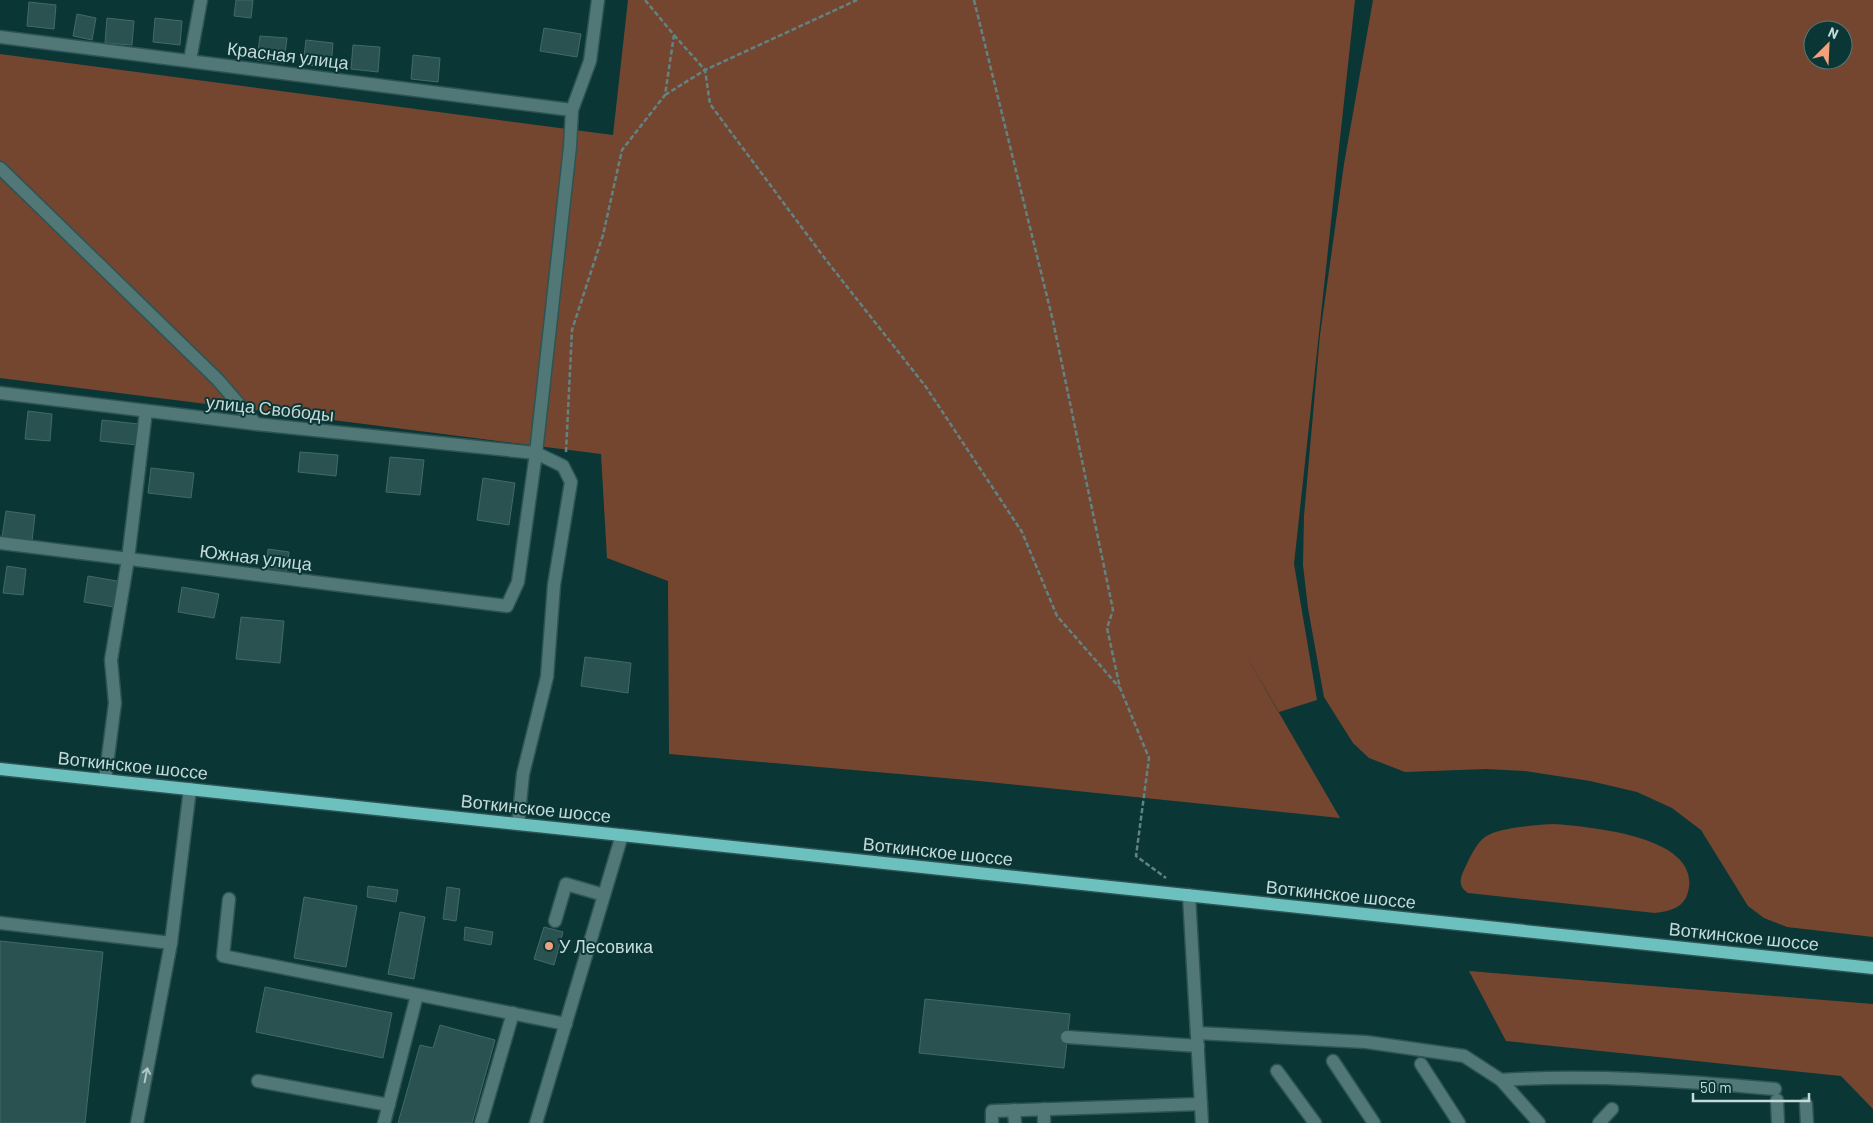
<svg xmlns="http://www.w3.org/2000/svg" width="1873" height="1123" font-family="Barlow,sans-serif">
	<style>
		.green { fill: #75462f; fill-rule: evenodd }
		.building { fill: #295251; stroke: #416a69 }
		.lines { fill: none; stroke-linecap: round; stroke-linejoin: round }
		.minor-casing { stroke: #2c5454; stroke-width: 15 }
		.major-casing { stroke: #2c5454; stroke-width: 15 }
		.path { stroke: #628383; stroke-width: 2.5; stroke-dasharray: 5 2.5; stroke-linecap: butt }
		.minor { stroke: #517877; stroke-width: 12 }
		.major { stroke: #6cc0be; stroke-width: 12 }
		.oneway { stroke: #aec7c6 }
		.poi-dot { fill: #f1a17c; stroke: #0b3636; stroke-width: 2 }
		.labels { text-anchor: middle; dominant-baseline: central; stroke-width: 4; stroke-linejoin: round; paint-order: stroke }
		.street-label { font-size: 18px; fill: #c5dbda; stroke: #0b3636 }
		.poi-label { font-size: 18px; fill: #c5dbda; stroke: #0b3636; text-anchor: start }
	</style>
	<rect width="100%" height="100%" fill="#0b3636"/>
	<g class="green">
		<polygon points="628,0 1355,0 1294,564 1317,700 1279,712 1242,649 1340,818 979,781 669,754 668,581 607,558 601,454 0,378 0,54 613,135"/>
		<path d="M1373,0H1873V937L1787,927L1764,918L1748,906L1701,830L1672,808L1637,792L1590,781L1525,771L1486,769L1405,772L1369,758L1353,743L1324,697L1308,608L1303,565L1304,516L1320,335L1344,164ZM1813,30H1843V60H1813Z"/>
		<path d="M1554,824C1590,827 1703,836 1688,892C1684,908 1670,911 1655,913L1468,893C1459,887 1459,880 1464,870C1469,860 1475,844 1485,837C1499,827 1537,825 1554,824Z"/>
		<polygon points="1469,971 1873,1004 1873,1109 1841,1076 1506,1041"/>
	</g>
	<g class="building">
		<polygon points="236,0 253,0 251,18 234,16"/>
		<polygon points="29,2 56,5 54,29 27,26"/>
		<polygon points="77,14 96,18 92,40 73,36"/>
		<polygon points="107,18 134,21 132,45 105,43"/>
		<polygon points="155,18 182,21 180,45 153,42"/>
		<polygon points="544,28 581,34 577,57 540,51"/>
		<polygon points="260,36 287,38 284,63 257,60"/>
		<polygon points="306,40 333,43 331,67 303,65"/>
		<polygon points="353,45 380,47 378,72 351,69"/>
		<polygon points="413,55 440,58 438,82 411,79"/>
		<polygon points="28,411 52,414 50,441 25,439"/>
		<polygon points="102,420 139,424 137,445 100,441"/>
		<polygon points="300,452 338,455 336,476 298,472"/>
		<polygon points="390,457 424,460 420,495 386,492"/>
		<polygon points="151,468 194,473 191,498 148,493"/>
		<polygon points="483,478 515,483 509,525 477,520"/>
		<polygon points="6,511 35,515 32,541 2,537"/>
		<polygon points="268,549 289,552 286,576 266,573"/>
		<polygon points="7,566 26,569 23,595 3,593"/>
		<polygon points="88,576 117,581 114,607 84,602"/>
		<polygon points="182,587 219,594 214,618 178,612"/>
		<polygon points="241,617 284,621 280,663 236,659"/>
		<polygon points="585,657 631,663 628,693 581,686"/>
		<polygon points="368,886 398,890 396,902 367,897"/>
		<polygon points="447,887 460,889 456,921 443,919"/>
		<polygon points="304,897 357,906 346,967 294,958"/>
		<polygon points="400,912 425,917 414,979 388,974"/>
		<polygon points="465,927 493,932 491,945 464,940"/>
		<polygon points="544,927 563,932 554,965 534,959"/>
		<polygon points="0,941 103,952 85,1123 0,1123"/>
		<polygon points="265,987 392,1013 383,1058 256,1032"/>
		<polygon points="925,999 1070,1014 1064,1068 919,1053"/>
		<polygon points="440,1025 495,1040 472,1123 398,1123 420,1045 433,1048"/>
	</g>
	<g class="lines">
		<g class="minor-casing">
			<g id="minor">
				<polyline points="0,37 572,110"/>
				<polyline points="190,60 201,0"/>
				<polyline points="0,168 218,380 256,424"/>
				<polyline points="0,393 256,424 536,453 563,466 571,482 554,585 547,677 523,774 518,824"/>
				<polyline points="0,543 507,606 518,582 536,453 570,147 572,110 590,61 598,0"/>
				<polyline points="105,780 115,703 111,660 128,559 146,411"/>
				<polyline points="1189,895 1202,1123"/>
				<polyline points="229,899 223,956 566,1024"/>
				<polyline points="555,921 566,884 604,895"/>
				<polyline points="0,923 171,943 190,789"/>
				<polyline points="1197,1033 1366,1042 1464,1056 1501,1080 1539,1123"/>
				<polyline points="1067,1037 1198,1046"/>
				<polyline points="1333,1061 1374,1123"/>
				<polyline points="1421,1064 1459,1123"/>
				<polyline points="1277,1071 1315,1123"/>
				<path d="M1501,1080C1592,1074 1684,1081 1775,1089"/>
				<polyline points="258,1081 389,1105"/>
				<polyline points="1777,1100 1778,1123"/>
				<polyline points="1806,1104 1807,1123"/>
				<polyline points="1044,1109 1044,1123"/>
				<polyline points="1014,1110 1015,1123"/>
				<polyline points="137,1123 171,943"/>
				<polyline points="384,1123 417,995"/>
				<polyline points="481,1123 513,1013"/>
				<polyline points="536,1123 622,835"/>
				<polyline points="992,1123 992,1111 1201,1104"/>
				<polyline points="1599,1123 1612,1109"/>
			</g>
		</g>
		<g class="major-casing">
			<polyline id="major" points="0,769 1873,968"/>
		</g>
		<g class="path">
			<polyline points="974,0 1053,321 1113,610 1107,628 1120,688 1149,758 1136,856 1166,878"/>
			<polyline points="674,35 705,70 710,104 826,260 926,387 1022,532 1057,616 1119,687"/>
			<polyline points="665,95 705,70 857,0"/>
			<polyline points="566,452 572,330 603,235 622,150 665,95 674,35 645,0"/>
		</g>
		<use href="#minor" class="minor"/>
		<use href="#major" class="major"/>
	</g>
	<defs><path id="oneway-shaft" d="M-6 0H5M1.5-3L5.5 0L1.5 3" fill="none" stroke-width="1.6" stroke-linecap="round" stroke-linejoin="round" transform="scale(1.25)"/></defs>
	<use class="oneway" href="#oneway-shaft" transform="translate(146 1075) rotate(-79)"/>
	<circle class="poi-dot" cx="549" cy="946" r="5"/>
	<g class="labels">
		<g class="street-label">
			<text transform="translate(288 55) rotate(7)">Красная улица</text>
			<text transform="translate(270 408) rotate(6)">улица Свободы</text>
			<text transform="translate(256 557) rotate(7)">Южная улица</text>
			<text transform="translate(133 765) rotate(6)">Воткинское шоссе</text>
			<text transform="translate(536 808) rotate(6)">Воткинское шоссе</text>
			<text transform="translate(938 851) rotate(6)">Воткинское шоссе</text>
			<text transform="translate(1341 894) rotate(6)">Воткинское шоссе</text>
			<text transform="translate(1744 936) rotate(6)">Воткинское шоссе</text>
		</g>
		<g class="poi-label">
			<text x="559" y="946">У Лесовика</text>
		</g>
	</g>
	<g transform="translate(1828 45) rotate(24)"><circle r="24" fill="#0b3636" stroke="#557878"/>
	<path d="M0-4L9 19L0 12L-9 19Z" fill="#f1a17c"/>
	<text y="-8" font-size="14" font-weight="bold" text-anchor="middle" fill="#c5dbda">N</text>
	</g>
	<path d="M1693 1093v8h116v-8" fill="none" stroke="#c5dbda" stroke-width="2.5"/>
	<text x="1700" y="1093" font-size="15" fill="#c5dbda" stroke="#0b3636" stroke-width="4" paint-order="stroke">50 m</text>
</svg>
